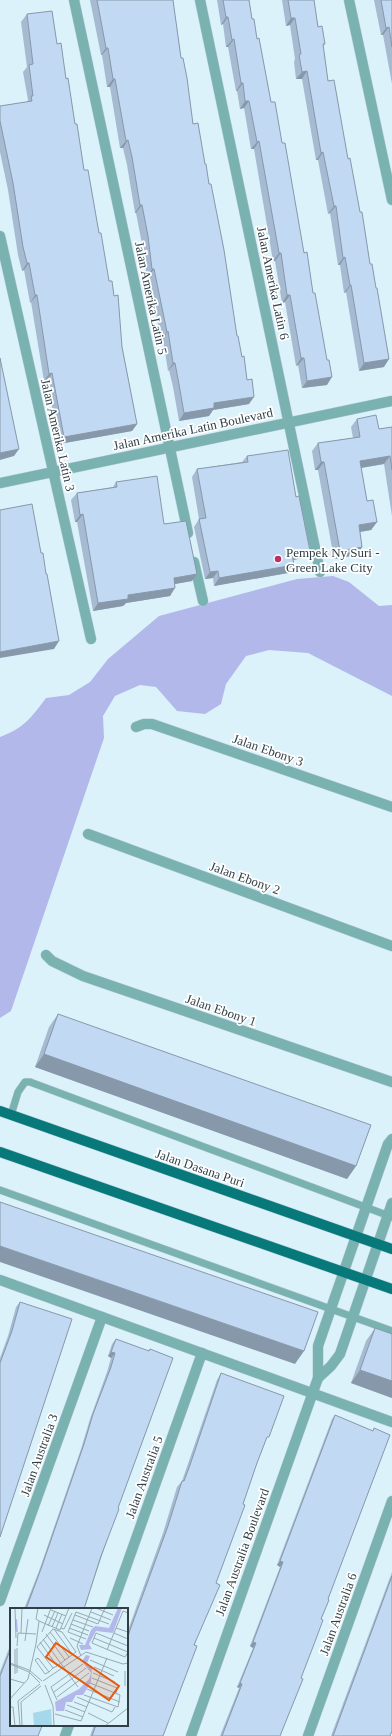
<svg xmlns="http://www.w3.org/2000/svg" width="392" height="1736" font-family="Georgia,serif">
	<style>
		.water { fill: #b2b9ea }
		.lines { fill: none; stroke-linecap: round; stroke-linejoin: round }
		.lane-casing { stroke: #b9ced7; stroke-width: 8 }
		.street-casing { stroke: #b9ced7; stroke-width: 11 }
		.primary-casing { stroke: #b9ced7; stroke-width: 11 }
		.lane { stroke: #7ab1b1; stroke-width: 7 }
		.street { stroke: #7ab1b1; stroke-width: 10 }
		.primary { stroke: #08797a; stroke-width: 10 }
		.wall { fill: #a6bbd1 }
		.shaded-wall { fill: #8798aa }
		.building { fill: #c1d9f3; stroke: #8798aa }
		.poi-dot { fill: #bb3066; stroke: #fff; stroke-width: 1.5 }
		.labels { text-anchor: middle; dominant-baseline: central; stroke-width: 3.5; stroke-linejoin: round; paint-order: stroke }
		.street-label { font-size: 13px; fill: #2f3f45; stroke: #fff }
		.poi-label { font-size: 13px; fill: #2f3f45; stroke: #fff; text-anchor: start }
		.inset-river { fill: none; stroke: #b2b9ea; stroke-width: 2 }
		.inset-road { fill: none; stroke: #96aab2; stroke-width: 1 }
		.view { fill: #e8590c; fill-opacity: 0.15; stroke: #e8590c; stroke-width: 2 }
		.inset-edge { fill: none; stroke: #2f3f45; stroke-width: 2 }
	</style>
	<rect width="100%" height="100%" fill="#dbf2fb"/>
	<path class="water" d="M333,576L349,582L379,606L392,605V696L308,653L269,650L246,656L226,684L221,704L205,714L177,711L156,687L140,685L115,696L103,716L104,738L11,1011L0,1018V737C24,728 31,718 46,698L69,695L90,682L108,659L159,616L297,579Z"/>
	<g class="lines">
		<g class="lane-casing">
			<g id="lane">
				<polyline points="11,1115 18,1092 25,1082 30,1082 392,1217"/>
				<polyline points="0,1190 392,1331"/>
			</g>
		</g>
		<g class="street-casing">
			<g id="street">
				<polyline points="74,0 188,533"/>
				<polyline points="200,0 320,572"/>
				<polyline points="349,0 392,200"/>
				<polyline points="0,236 91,639"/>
				<polyline points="0,483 392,401"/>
				<polyline points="194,562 203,601"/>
				<polyline points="136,727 144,724 152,724 392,807"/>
				<polyline points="88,834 392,946"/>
				<polyline points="46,955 52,961 83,976 392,1082"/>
				<polyline points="0,1280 392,1422"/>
				<polyline points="318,1378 331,1366 340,1354 392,1203"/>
				<polyline points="0,1601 102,1317"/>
				<polyline points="111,1609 202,1353"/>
				<polyline points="65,1736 69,1725"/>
				<polyline points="191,1736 318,1378 318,1346 388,1144 392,1139"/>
				<polyline points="308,1736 392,1501"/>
			</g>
		</g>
		<g class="primary-casing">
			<g id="primary">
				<polyline points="0,1111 392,1249"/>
				<polyline points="0,1152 392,1289"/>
			</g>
		</g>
		<use href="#lane" class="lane"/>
		<use href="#street" class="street"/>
		<use href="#primary" class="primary"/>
	</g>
	<g class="wall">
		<polygon points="90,0 173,0 181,58 193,124 205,164 209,184 249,404 213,410 209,416 179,421 173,387 169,370 168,371 163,339 161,339 149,276 147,277 142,244 136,213 135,213 127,165 123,148 120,148 110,87 107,87 102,55 101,55"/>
		<polygon points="217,0 249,0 252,19 271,102 327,385 302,388 298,365 296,366 285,302 282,303 275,261 273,261 254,149 251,149 244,108 240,109 237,91 236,91 228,47 226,47 223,24 221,25"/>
		<polygon points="282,0 314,0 318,27 325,44 323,46 328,81 384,367 359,371 346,292 344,293 340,265 338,265 330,213 328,214 318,160 316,160 302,79 296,79 294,62 295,59 290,25 286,26"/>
		<polygon points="374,0 392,0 392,84 383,35 381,35"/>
		<polygon points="27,14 57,44 66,79 84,170 99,233 122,347 137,424 132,431 59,444 47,381 44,381 31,302 30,303 24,270 22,271 18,255 8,190 0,152 0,106 27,102 28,100 23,72 27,67 21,22"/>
		<polygon points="357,419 379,429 392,427 392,516 384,464 361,468 367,501 377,522 371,530 360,532 362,547 357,555 334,559 318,470 315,470 312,451 318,443 353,438 351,427"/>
		<polygon points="247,456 296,497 310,551 304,558 293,560 294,565 288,573 214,586 213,578 205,579 194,527 199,519 192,477 197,469 242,462"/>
		<polygon points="116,482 164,524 192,581 175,584 170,596 126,603 123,606 93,611 77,522 75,522 71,500 77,493 113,487"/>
		<polygon points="58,1014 356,1166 347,1179 35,1067 49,1027"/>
		<polygon points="20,1302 0,1537 0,1358 8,1336 16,1307"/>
		<polygon points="375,1328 392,1334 392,1398 351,1383 366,1341"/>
		<polygon points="116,1339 148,1351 150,1349 118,1508 84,1609 24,1609 39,1571 81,1449 90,1419 107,1372 111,1358 108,1356 112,1344"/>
		<polygon points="221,1373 265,1442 257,1463 163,1736 90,1736 94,1725 127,1725 127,1633 163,1533 177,1487 182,1481 217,1380"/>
		<polygon points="335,1415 372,1431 374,1428 328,1599 280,1736 220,1736 239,1688 237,1687 253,1648 250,1646 280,1567 277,1565 332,1419"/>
		<polygon points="392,1572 392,1731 390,1736 331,1736"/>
		<polygon points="11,1643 11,1725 0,1736 0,1672"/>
	</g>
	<g class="shaded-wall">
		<polygon points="226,17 228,17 223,24 221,25"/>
		<polygon points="291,18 295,18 290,25 286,26"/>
		<polygon points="389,27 383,35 381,35 386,28"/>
		<polygon points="234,39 228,47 226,47 232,40"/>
		<polygon points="106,48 108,48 102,55 101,55"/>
		<polygon points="307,71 302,79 296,79 302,72"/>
		<polygon points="113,79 115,79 110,87 107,87"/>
		<polygon points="241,83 243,83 237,91 236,91"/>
		<polygon points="245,101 249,101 244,108 240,109"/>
		<polygon points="128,140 123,148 120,148 126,141"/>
		<polygon points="259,141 254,149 251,149 257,142"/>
		<polygon points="323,152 318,160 316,160 321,153"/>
		<polygon points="140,205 142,205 136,213 135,213"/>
		<polygon points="334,206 336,206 330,213 328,214"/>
		<polygon points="279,253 281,253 275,261 273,261"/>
		<polygon points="345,257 340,265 338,265 343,258"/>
		<polygon points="27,263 29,263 24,270 22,271"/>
		<polygon points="152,269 154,269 149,276 147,277"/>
		<polygon points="350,285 351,285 346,292 344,293"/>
		<polygon points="35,295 37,295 31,302 30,303"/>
		<polygon points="287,295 290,295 285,302 282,303"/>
		<polygon points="168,331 163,339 161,339 167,332"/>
		<polygon points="301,358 304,358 298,365 296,366"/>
		<polygon points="389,359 384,367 359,371 364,363"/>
		<polygon points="173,363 175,363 169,370 168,371"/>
		<polygon points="52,373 47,381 44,381 49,374"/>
		<polygon points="332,377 327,385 302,388 307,381"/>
		<polygon points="254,397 249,404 213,410 209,416 179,421 184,413 214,403"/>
		<polygon points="137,424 132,431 59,444 64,437"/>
		<polygon points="19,449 14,456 0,460 0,453"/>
		<polygon points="390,456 384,464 354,469 360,461"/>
		<polygon points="321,462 324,462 318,470 315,470"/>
		<polygon points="83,514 77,522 75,522 80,515"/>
		<polygon points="377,522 371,530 353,533 359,525"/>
		<polygon points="362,547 357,555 334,559 340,551"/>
		<polygon points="310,551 304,558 286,561 292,553"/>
		<polygon points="294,565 288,573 214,586 219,578"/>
		<polygon points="218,571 213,578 205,579 210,572"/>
		<polygon points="197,574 192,581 169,585 174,578"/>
		<polygon points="175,588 170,596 126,603 123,606 93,611 98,603 128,595"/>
		<polygon points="59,641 54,649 0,658 0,652"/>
		<polygon points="44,1054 356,1166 347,1179 35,1067"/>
		<polygon points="0,1246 304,1351 295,1364 0,1262"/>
		<polygon points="111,1352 115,1353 111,1358 108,1356"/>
		<polygon points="360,1370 392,1381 392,1398 351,1383"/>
		<polygon points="280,1561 283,1562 280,1567 277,1565"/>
		<polygon points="253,1642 256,1643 253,1648 250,1646"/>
		<polygon points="240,1683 242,1684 239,1688 237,1687"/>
	</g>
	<g class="building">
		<polygon points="97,0 173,0 181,58 183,58 187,78 193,124 198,123 205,164 206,164 209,184 211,184 224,250 237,336 238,336 242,357 244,356 247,380 252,379 254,397 214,403 214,408 184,413 178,379 175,363 173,363 168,331 167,332 154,269 152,269 148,236 142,205 140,205 132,157 128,140 126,141 115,79 113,79 108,48 106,48"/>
		<polygon points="223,0 249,0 252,19 254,19 257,39 259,38 271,102 275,102 282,143 285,143 304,253 307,252 313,293 315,293 327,360 329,360 332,377 307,381 304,358 301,358 290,295 287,295 281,253 279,253 259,141 257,142 249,101 245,101 243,83 241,83 234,39 232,40 228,17 226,17"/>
		<polygon points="288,0 314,0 318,27 322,26 325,44 323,44 328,81 334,80 348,159 350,158 360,212 362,212 370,264 372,264 376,288 377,288 389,359 364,363 351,285 350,285 345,257 343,258 336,206 334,206 323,152 321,153 307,71 302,72 299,55 301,54 295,18 291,18"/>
		<polygon points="381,0 392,0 392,47 389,27 386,28"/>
		<polygon points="52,11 57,44 61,43 66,79 68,78 75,124 77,124 84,170 88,170 99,233 101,233 109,281 112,281 114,296 118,295 122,347 137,424 64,437 52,373 49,374 37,295 35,295 29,263 27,263 23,247 13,183 0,121 0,106 32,101 31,96 33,96 29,65 33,64 27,14"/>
		<polygon points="0,358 19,449 0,453"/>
		<polygon points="376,415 379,429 392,427 392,470 390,456 360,461 367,501 373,500 377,522 359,525 362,547 340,551 324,462 321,462 318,443 360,437 357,419"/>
		<polygon points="288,450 296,497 299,496 310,551 292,553 294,565 219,578 218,571 210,572 199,519 206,518 197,469 248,462 247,456"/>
		<polygon points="157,476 164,524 186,521 197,574 174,578 175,588 128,595 128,599 98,603 83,514 80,515 77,493 117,487 116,482"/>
		<polygon points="32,504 41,553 43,553 46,574 47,574 59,641 0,652 0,510"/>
		<polygon points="58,1014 371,1125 356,1166 44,1054"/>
		<polygon points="0,1202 318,1312 304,1351 0,1246"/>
		<polygon points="20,1302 72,1319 0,1537 0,1363 12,1331"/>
		<polygon points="375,1328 392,1334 392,1381 360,1370"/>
		<polygon points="116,1339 149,1351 150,1349 173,1358 118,1508 119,1509 101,1556 84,1609 26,1609 42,1566 84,1444 93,1414 111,1367 115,1353 111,1352"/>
		<polygon points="221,1373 284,1396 269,1437 267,1437 257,1463 243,1504 245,1505 216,1583 220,1585 194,1645 197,1646 163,1736 92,1736 96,1725 127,1725 127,1640 130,1630 168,1526 182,1481 184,1481 190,1465"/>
		<polygon points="335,1415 373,1431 374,1428 390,1435 328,1599 329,1600 321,1619 323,1620 316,1639 301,1678 303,1679 286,1721 280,1736 222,1736 242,1684 240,1683 256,1643 253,1642 283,1562 280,1561"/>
		<polygon points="392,1576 392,1731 390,1736 333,1736"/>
		<polygon points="11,1648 11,1725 41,1725 42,1726 38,1736 0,1736 0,1676"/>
	</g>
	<circle class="poi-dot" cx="278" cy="559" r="4"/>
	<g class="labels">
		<g class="street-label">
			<text transform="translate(273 283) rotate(78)">Jalan Amerika Latin 6</text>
			<text transform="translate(151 298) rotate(78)">Jalan Amerika Latin 5</text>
			<text transform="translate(193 429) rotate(-12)">Jalan Amerika Latin Boulevard</text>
			<text transform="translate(58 435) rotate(77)">Jalan Amerika Latin 3</text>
			<text transform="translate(268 750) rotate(19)">Jalan Ebony 3</text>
			<text transform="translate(245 878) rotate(20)">Jalan Ebony 2</text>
			<text transform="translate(221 1010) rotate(19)">Jalan Ebony 1</text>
			<text transform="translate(200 1168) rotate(19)">Jalan Dasana Puri</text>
			<text transform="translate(39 1455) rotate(-70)">Jalan Australia 3</text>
			<text transform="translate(144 1477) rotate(-70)">Jalan Australia 5</text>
			<text transform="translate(242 1552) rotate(-70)">Jalan Australia Boulevard</text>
			<text transform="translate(338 1614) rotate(-70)">Jalan Australia 6</text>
		</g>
		<g class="poi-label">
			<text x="286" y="552">Pempek Ny Suri -<tspan x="286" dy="15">Green Lake City</tspan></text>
		</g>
	</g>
	<g transform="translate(10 1608)">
		<rect width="118" height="118" fill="#dbf2fb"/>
		<path d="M41,101L42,118H24L23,105Z" fill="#a6d8eb"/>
		<path d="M108,0H112L103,25L86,23L79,36L82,41L71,42L69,37H75L81,22L85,18L99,20ZM76,47L80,48L77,55L82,59L81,74L73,87H66L62,94H56L54,103H46L45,94L69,81L79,71L81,65L72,53Z" fill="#b2b9ea"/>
		<path class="inset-river" d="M6,11L7,24"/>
		<path class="inset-road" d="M5,0L6,30M86,0L103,7M41,2L56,8M81,4L101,12M34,7L53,16M65,7L88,16L95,0M63,12L83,19M29,13L50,22L59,0M61,16L79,23M38,18L45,3M42,19L48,5M46,20L52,6M51,20L54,21L62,5M59,20L78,27M106,20L118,24M44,21L62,46M32,24L41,0M40,24L59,49M11,25L12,0M104,25L118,31M36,26L55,52M60,30L73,36M84,30L118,44M33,31L68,79M76,31L58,24L66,4L99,16M15,33L18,11M30,34L47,58M7,38L8,25L26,26M118,38L86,25L82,35L115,49L118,44M7,40V65M5,41V66M97,42L113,3L118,5M71,48L67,38L82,0M80,52L108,64M0,55L19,62L32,73M0,56L19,64L30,75M84,59L104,68M43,60L27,39L43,21L52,24L66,44M39,64L28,50L25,52L35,66L39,64L43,60L47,58L51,55L66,44M83,65L105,74M82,70L107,80L106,85M0,71L14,75M33,73L76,44L113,56L118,55M35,77L43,98L44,118M115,78V63M77,81L110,94M44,84L76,60M74,87L108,99L110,87L80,75M47,89L79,65M67,89L102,104L105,99M0,91L18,71L26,36L29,13L26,11L28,0M47,92L41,79L73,56M64,94L77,99M57,97L75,104M0,99H3L5,118M55,102L73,109M78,105L98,115M45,106L71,113L97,50M10,118L8,93L30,76M12,118L11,94L31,78M95,118L118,100"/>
		<path class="view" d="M46,35L109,78L99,92L36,49Z"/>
		<rect width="118" height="118" class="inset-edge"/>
	</g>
</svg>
